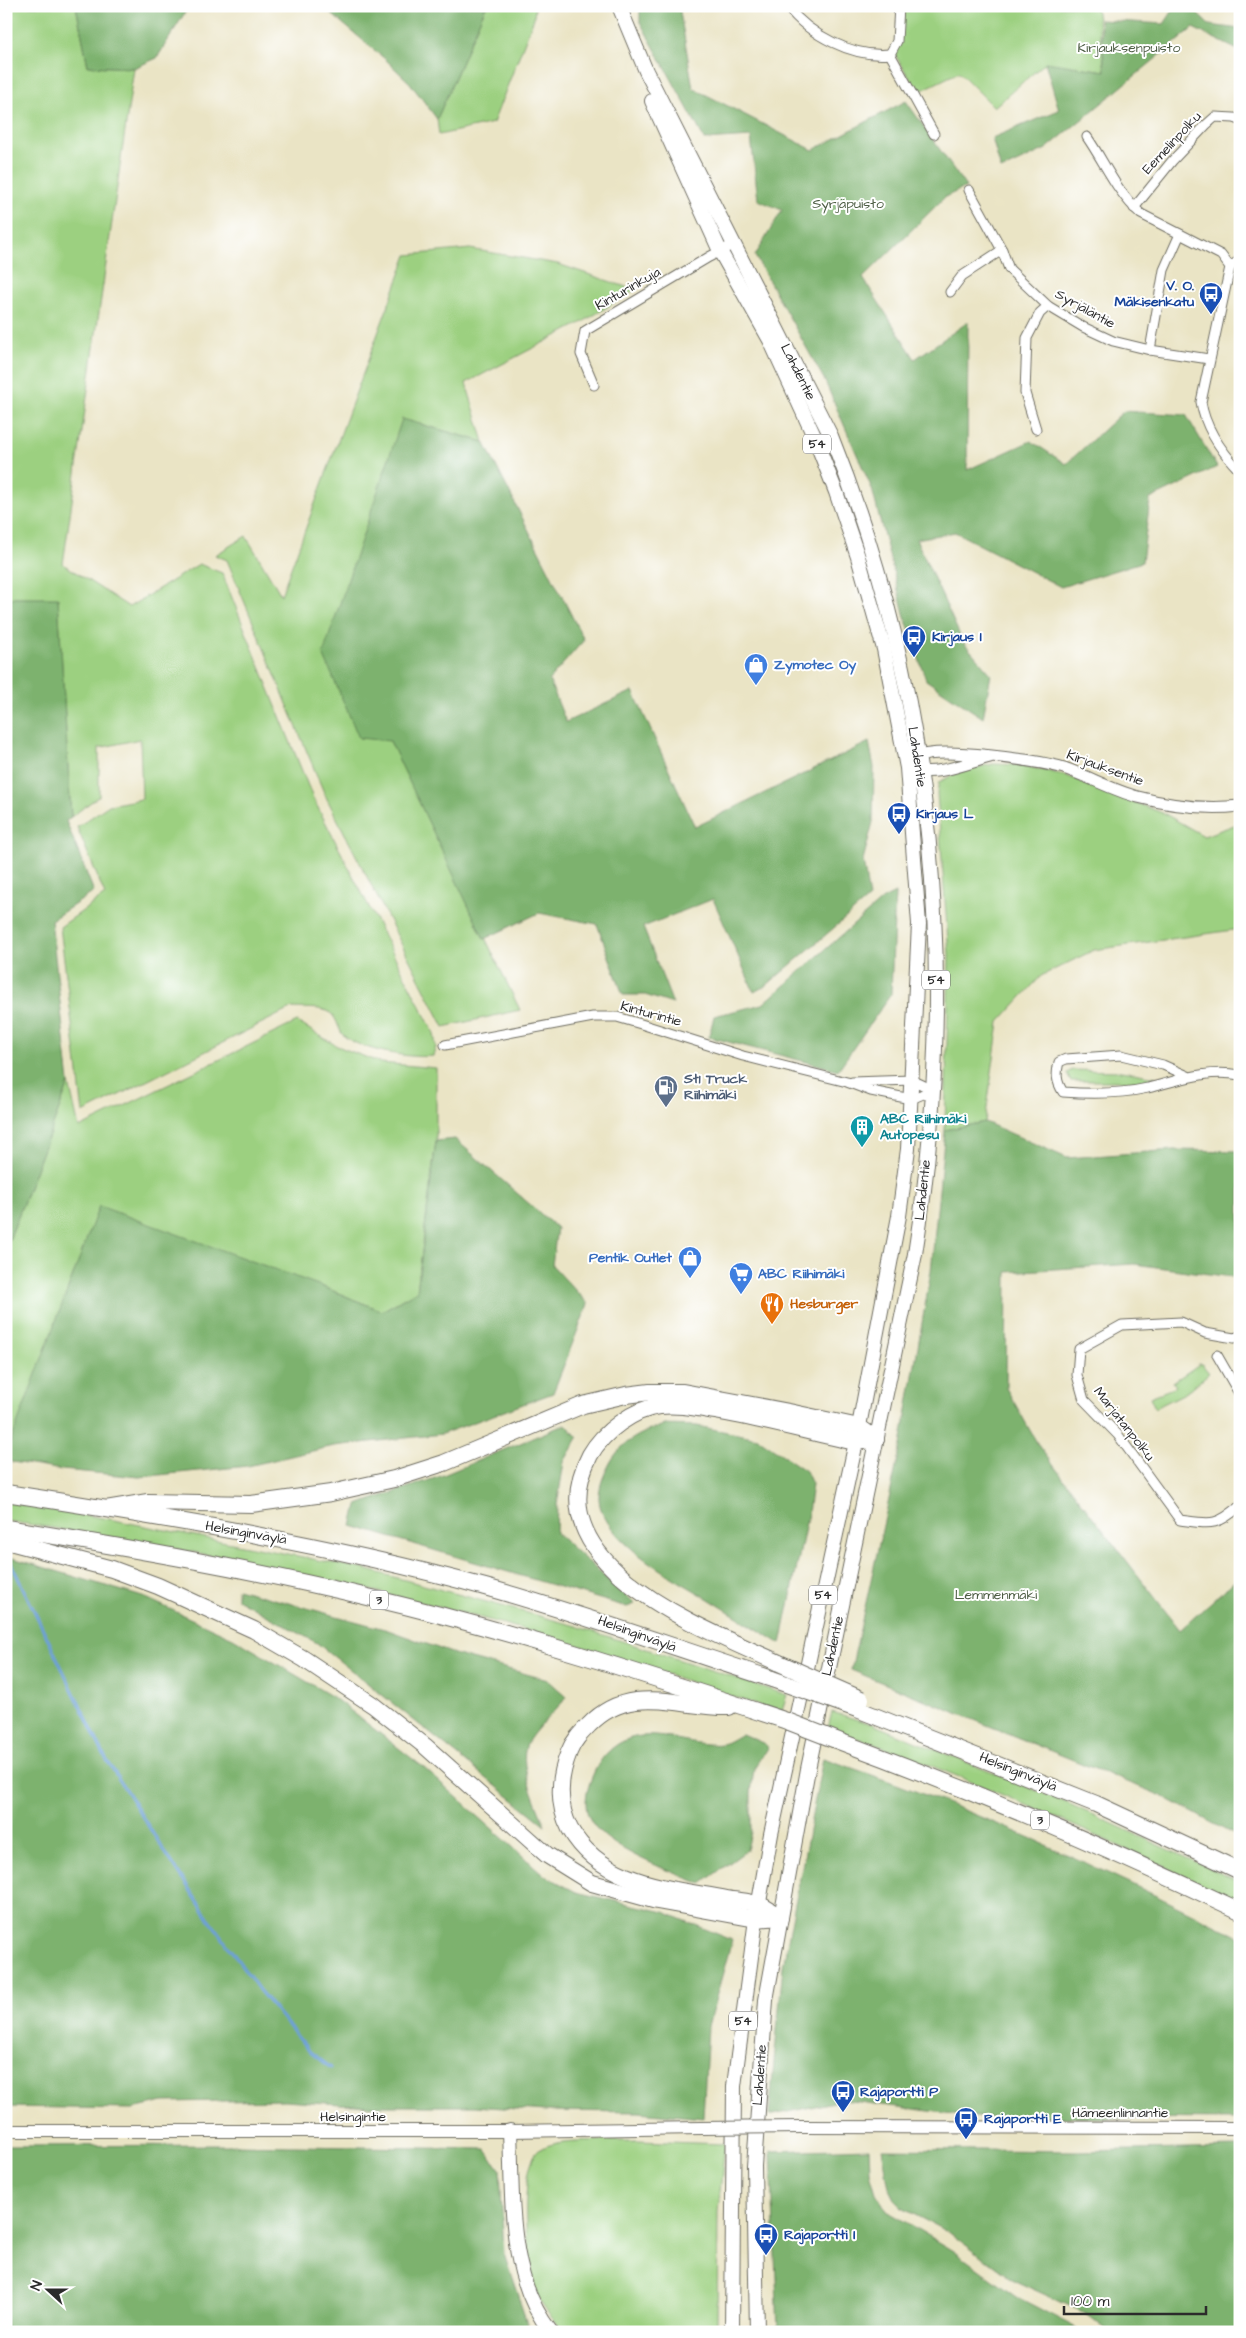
<svg xmlns="http://www.w3.org/2000/svg" width="1246" height="2338" font-family="'Architects Daughter',sans-serif">
	<style>
		.green { fill: #9cd080; stroke: #647e56 }
		.forest { fill: #7db26e; stroke: #546e4c }
		.lines { fill: none; stroke-linecap: round; stroke-linejoin: round }
		.stream { stroke: #6da0d9; stroke-width: 3 }
		.minor-casing { stroke: #6e6c61; stroke-width: 11 }
		.tertiary-casing { stroke: #6e6c61; stroke-width: 13 }
		.secondary-casing { stroke: #6e6c61; stroke-width: 14 }
		.primary-casing { stroke: #6e6c61; stroke-width: 16 }
		.motorway-casing { stroke: #6e6c61; stroke-width: 18 }
		.minor { stroke: #fff; stroke-width: 9 }
		.tertiary { stroke: #fff; stroke-width: 11 }
		.secondary { stroke: #fff; stroke-width: 12 }
		.primary { stroke: #fff; stroke-width: 14 }
		.motorway { stroke: #fff; stroke-width: 16 }
		.secondary-bridge-casing { stroke: #6e6c61; stroke-width: 14; stroke-linecap: butt }
		.motorway-bridge-casing { stroke: #6e6c61; stroke-width: 18; stroke-linecap: butt }
		.secondary-bridge { stroke: #fff; stroke-width: 12 }
		.motorway-bridge { stroke: #fff; stroke-width: 16 }
		.labels { text-anchor: middle; dominant-baseline: central; stroke-width: 4; stroke-linejoin: round; paint-order: stroke }
		.shield { fill: #fff; stroke: #6b6b6b; stroke-width: 1 }
		.shield-label { font-size: 12px; font-weight: bold; fill: #2b2b2b }
		.park-label { font-size: 14px; fill: #4d5d44; stroke: #fff }
		.street-label { font-size: 14px; fill: #2b2b2b; stroke: #fff }
		.transit-label { font-size: 14px; font-weight: bold; fill: #164399; stroke: #fff; text-anchor: start }
		.shop-label { font-size: 14px; font-weight: bold; fill: #366cbe; stroke: #fff; text-anchor: start }
		.service-label { font-size: 14px; font-weight: bold; fill: #4e5e75; stroke: #fff; text-anchor: start }
		.culture-label { font-size: 14px; font-weight: bold; fill: #0d838f; stroke: #fff; text-anchor: start }
		.food-label { font-size: 14px; font-weight: bold; fill: #c56008; stroke: #fff; text-anchor: start }
	</style>
	<rect width="100%" height="100%" fill="#fff"/>
	<filter id="ink" filterUnits="userSpaceOnUse"><feTurbulence type="fractalNoise" baseFrequency=".02" numOctaves="2"/><feDisplacementMap in="SourceGraphic" scale="10" xChannelSelector="R" yChannelSelector="G"/><feConvolveMatrix kernelMatrix="1 2 1 2 8 2 1 2 1" color-interpolation-filters="sRGB"/></filter>
	<filter id="wash" filterUnits="userSpaceOnUse"><feTurbulence type="fractalNoise" baseFrequency=".0096" numOctaves="4" result="noise"/><feDisplacementMap in="SourceGraphic" scale="20" xChannelSelector="R" yChannelSelector="G"/><feGaussianBlur stdDeviation="1.12" result="paint"/><feColorMatrix in="noise" values="0 0 0 0 0 0 0 0 0 0 0 0 0 0 0 0 0 1.4 0 .05"/><feComposite in="paint" operator="in"/></filter>
	<g filter="url(#wash)">
		<rect width="100%" height="100%" fill="#eae4c5"/>
		<g class="green">
			<path d="M6,6H76L88,66L134,68L63,564L129,607L199,564L222,573L313,798L434,1033L436,1047L433,1056C411,1059 360,1050 344,1036C337,1029 338,1016 327,1011C317,1007 301,1009 292,1008L83,1113L60,927L105,895L77,827L109,805L142,799L140,739L99,748V796L71,817L58,599L6,598V61H12L6,28Z"/>
			<polygon points="486,6 535,6 534,18 493,123 439,135 437,119"/>
			<polygon points="904,6 1096,6 1105,71 1045,63 994,107 959,72 918,92 894,53"/>
			<polygon points="470,249 558,264 635,290 581,323 466,383 484,442 402,419 390,741 520,1010 444,1027 325,795 227,560 215,555 246,536 281,595 407,255"/>
			<polygon points="993,764 1020,765 1064,775 1165,814 1204,836 1240,823 1240,929 1094,950 1041,976 999,1022 985,1122 945,1130 949,955 937,793 939,782 961,771"/>
			<polygon points="297,1022 337,1046 381,1063 436,1068 436,1141 417,1291 382,1311 321,1286 6,1454 6,1248 69,1083 79,1128"/>
			<polygon points="1072,1070 1122,1071 1156,1077 1141,1081 1071,1081 1067,1073"/>
			<polygon points="1201,1363 1209,1373 1187,1392 1155,1408 1150,1397 1173,1388 1176,1386 1173,1382"/>
			<path d="M6,1502L109,1519L364,1569L576,1626L787,1695L781,1713C711,1690 642,1664 571,1643C386,1589 197,1548 6,1521Z"/>
			<path d="M832,1712L872,1724L1067,1803L1240,1882V1902C1105,1839 970,1776 828,1728Z"/>
			<path d="M637,2141L725,2144L718,2212L717,2332H567C553,2321 541,2307 535,2290C526,2266 518,2166 539,2150C558,2136 612,2142 637,2141Z"/>
		</g>
		<g class="forest">
			<polygon points="76,6 189,6 157,58 134,68 88,66"/>
			<polygon points="322,6 486,6 437,119 410,83 385,59"/>
			<polygon points="640,6 679,6 693,88 813,150 906,101 966,187 945,197 863,278 915,359 968,322 967,470 1031,441 1066,464 1124,411 1186,415 1217,467 1150,499 1142,562 1061,587 955,532 916,539 963,642 991,674 983,718 926,680 905,617 872,489 824,379 755,256 782,210 758,200 751,137 705,140 640,22"/>
			<polygon points="1176,6 1189,6 1209,25 1240,29 1240,51 1193,28 1046,149 1001,170 992,138 1059,110 1045,62 1105,71 1100,20 1164,24"/>
			<polygon points="402,419 484,442 584,640 549,680 566,722 633,691 695,827 869,742 874,767 873,822 863,860 869,898 767,985 754,992 713,899 643,927 673,1004 645,995 623,995 597,924 539,913 484,939 390,741 359,738 323,654"/>
			<polygon points="6,598 58,598 71,817 66,821 94,892 51,920 69,1083 6,1248"/>
			<polygon points="895,893 891,994 838,1070 709,1037 714,1016 763,1004 883,899"/>
			<polygon points="985,1122 1067,1158 1174,1150 1240,1151 1240,1278 1134,1264 1007,1272 1006,1388 1040,1448 1180,1630 1240,1576 1240,1838 1162,1796 851,1670 901,1445 931,1271 945,1130"/>
			<polygon points="455,1139 557,1228 552,1265 588,1304 553,1393 442,1434 334,1446 248,1466 139,1477 62,1470 6,1461 6,1454 99,1206 321,1286 382,1311 417,1291 436,1141"/>
			<polygon points="566,1424 578,1438 564,1462 557,1505 556,1533 635,1604 627,1607 352,1526 357,1505 441,1476"/>
			<path d="M664,1425L697,1426L758,1438L806,1471L812,1484L808,1513L781,1644C756,1629 732,1613 707,1598C674,1578 615,1548 601,1509C596,1496 601,1481 607,1469C619,1443 637,1434 664,1425Z"/>
			<polygon points="6,1556 146,1598 233,1638 333,1697 423,1767 544,1875 576,1892 664,1912 732,1940 708,2026 703,2118 639,2112 546,2111 475,2106 368,2106 285,2100 163,2102 133,2109 6,2107"/>
			<path d="M237,1589L388,1630L457,1655L548,1680L567,1697C555,1711 539,1725 529,1740C515,1761 537,1804 545,1825L317,1643L237,1599Z"/>
			<path d="M742,1734L765,1744L767,1748L754,1768L751,1793V1832L747,1850L701,1884C670,1870 603,1849 589,1817C583,1805 587,1789 592,1777C599,1759 612,1744 631,1738C655,1731 682,1742 706,1744C711,1744 717,1745 721,1744C728,1743 736,1737 742,1734Z"/>
			<path d="M823,1758C967,1806 1104,1869 1240,1937V2119L976,2117L843,2100L769,2116L783,1966Z"/>
			<polygon points="232,2145 486,2149 500,2169 504,2254 530,2332 6,2332 6,2146"/>
			<polygon points="869,2148 870,2172 876,2193 887,2211 954,2251 1017,2297 1084,2332 778,2332 771,2151"/>
			<polygon points="1240,2148 1240,2332 1110,2332 1085,2313 1013,2280 951,2234 904,2209 895,2200 889,2188 882,2149 1076,2151"/>
		</g>
		<g class="lines">
			<polyline class="stream" points="9,1559 105,1757 152,1832 207,1916 259,1990 310,2052 331,2068"/>
		</g>
	</g>
	<g filter="url(#ink)">
		<g class="lines">
			<g class="minor-casing">
				<g id="minor">
					<path d="M787,6C809,35 853,58 890,54"/>
					<polyline points="890,54 934,134"/>
					<polyline points="890,54 897,41 899,6"/>
					<path d="M1087,137C1105,163 1117,193 1141,214L1221,255L1230,267L1201,402C1205,428 1221,451 1240,471"/>
					<polyline points="969,190 1002,250 1009,269 1048,306 1083,327 1113,341 1150,350 1209,359"/>
					<polyline points="1134,208 1172,161 1206,125 1215,117 1234,118 1240,120"/>
					<polyline points="1230,267 1240,260"/>
					<polyline points="950,292 962,276 1002,250"/>
					<polyline points="1150,350 1164,270 1180,234"/>
					<polyline points="594,385 581,354 585,331 709,257 734,244"/>
					<polyline points="1036,429 1025,393 1027,338 1040,313 1048,306"/>
					<polyline points="445,1045 593,1017 617,1017 641,1024 743,1056 847,1082 871,1091 911,1099 933,1090"/>
					<path d="M1188,1076L1163,1065L1121,1055L1066,1059L1059,1062C1056,1074 1056,1081 1063,1092C1090,1094 1121,1094 1148,1088C1180,1080 1207,1069 1240,1075"/>
					<polyline points="852,1082 912,1080 933,1090"/>
					<path d="M1240,1336L1234,1338L1205,1333L1181,1322L1122,1325L1079,1349L1077,1375L1084,1400L1118,1435L1180,1520C1211,1524 1216,1527 1240,1506"/>
					<polyline points="1217,1355 1240,1395"/>
				</g>
			</g>
			<g class="tertiary-casing">
				<path id="tertiary" d="M990,757C964,764 934,778 907,768C910,765 914,759 918,757C938,746 1040,761 1064,768C1090,777 1112,790 1138,797C1172,806 1205,810 1240,806"/>
			</g>
			<g class="secondary-casing">
				<g id="secondary">
					<polyline points="801,2127 1240,2128"/>
					<polyline points="6,2131 510,2131 701,2128"/>
				</g>
			</g>
			<g class="primary-casing">
				<g id="primary">
					<path d="M619,6L646,71L831,436C935,694 959,979 915,1254L808,1769L766,2000L754,2166L757,2332"/>
					<polyline points="652,101 720,251 770,340 814,436 836,492 858,557 884,649 907,768 919,924 908,1149 899,1216 856,1442 771,1834 756,1919 734,2086 732,2332"/>
					<path d="M510,2131C513,2198 507,2277 551,2332"/>
				</g>
			</g>
			<g class="motorway-casing">
				<g id="motorway">
					<path d="M6,1493C167,1518 328,1544 485,1587C582,1614 676,1648 772,1679"/>
					<polyline points="106,1509 148,1502 251,1504 331,1493 394,1479 444,1463 583,1405 626,1395 650,1392 683,1392 789,1412 859,1427 876,1439"/>
					<path d="M6,1528C129,1548 251,1569 372,1598C512,1631 650,1676 787,1721"/>
					<polyline points="6,1541 112,1569 158,1586 254,1630 304,1659 373,1705 425,1746 547,1855 592,1883 657,1901 756,1919 780,1917"/>
					<path d="M779,1663C705,1629 532,1565 590,1455C603,1432 633,1409 660,1406C679,1404 697,1408 716,1411C763,1419 809,1432 856,1442L876,1439"/>
					<path d="M729,1707C679,1708 630,1682 589,1725C581,1733 573,1741 569,1752C559,1777 557,1804 570,1829C602,1885 670,1888 727,1899C737,1901 750,1901 760,1905C767,1908 773,1913 780,1917"/>
					<polyline points="857,1709 1096,1804 1240,1871"/>
					<path d="M836,1740C974,1791 1108,1848 1240,1911"/>
				</g>
			</g>
			<use href="#minor" class="minor"/>
			<use href="#tertiary" class="tertiary"/>
			<use href="#secondary" class="secondary"/>
			<use href="#primary" class="primary"/>
			<use href="#motorway" class="motorway"/>
			<g class="secondary-bridge-casing">
				<polyline id="secondary-bridge" points="701,2128 801,2127"/>
			</g>
			<g class="motorway-bridge-casing">
				<g id="motorway-bridge">
					<polyline points="779,1663 861,1699"/>
					<polyline points="772,1679 857,1709"/>
					<polyline points="787,1721 836,1740"/>
				</g>
			</g>
			<use href="#secondary-bridge" class="secondary-bridge"/>
			<use href="#motorway-bridge" class="motorway-bridge"/>
		</g>
	</g>
	<defs>
		<g id="bus-pin" transform="scale(1.25)"><path d="M0 17L-7.5 6A9.5 9.5 0 1 1 7.5 6Z" fill="#1a4fb4" stroke="#fff"/><path d="M-5-6H5V4H4V6H2V4H-2V6H-4V4H-5ZM-3.5-4V0h7V-4ZM-3.5 1.2v1.5H-2V1.2ZM2 1.2v1.5H3.5V1.2Z" fill="#fff"/></g>
		<g id="shop-pin" transform="scale(1.25)"><path d="M0 17L-7.5 6A9.5 9.5 0 1 1 7.5 6Z" fill="#3f7fe0" stroke="#fff"/><path d="M-5-2.5h2.3a2.7 3.5 0 0 1 5.4 0H5L5.5 6h-11ZM-1.5-2.5h3a1.5 2.3 0 0 0-3 0Z" fill="#fff"/></g>
		<g id="fuel-pin" transform="scale(1.25)"><path d="M0 17L-7.5 6A9.5 9.5 0 1 1 7.5 6Z" fill="#5c6f8a" stroke="#fff"/><path d="M-5.5-6h7V0h2V4h1.3V-2.5L3-4.5l.8-.8L6-3V5H2.5V1h-1V6h-7ZM-4.2-4.7v3.2H.2V-4.7Z" fill="#fff"/></g>
		<g id="building-pin" transform="scale(1.25)"><path d="M0 17L-7.5 6A9.5 9.5 0 1 1 7.5 6Z" fill="#0f9aa8" stroke="#fff"/><path d="M-4-6H4V6H1V3H-1V6H-4ZM-2.5-4.3h1.7v1.8h-1.7ZM.8-4.3h1.7v1.8H.8ZM-2.5-1h1.7V.8h-1.7ZM.8-1h1.7V.8H.8Z" fill="#fff"/></g>
		<g id="supermarket-pin" transform="scale(1.25)"><path d="M0 17L-7.5 6A9.5 9.5 0 1 1 7.5 6Z" fill="#3f7fe0" stroke="#fff"/><path d="M-6-5.5h2.5l.6 2H6L4.5 2H-2.5L-4.4-4H-6ZM-1.5 3.2a1.3 1.3 0 1 0 .1 0ZM3 3.2a1.3 1.3 0 1 0 .1 0Z" fill="#fff"/></g>
		<g id="restaurant-pin" transform="scale(1.25)"><path d="M0 17L-7.5 6A9.5 9.5 0 1 1 7.5 6Z" fill="#e8710a" stroke="#fff"/><path d="M-5-6h1v4h1v-4h1v4h1v-4h1v5L-1.5 .5V6h-2V.5L-5-1ZM5-6V6H3V1.5H1.5Q1.5-4 5-6Z" fill="#fff"/></g>
	</defs>
	<g fill-rule="evenodd">
		<use href="#bus-pin" x="1211" y="294"/>
		<use href="#bus-pin" x="914" y="637"/>
		<use href="#shop-pin" x="756" y="665"/>
		<use href="#bus-pin" x="899" y="814"/>
		<use href="#fuel-pin" x="666" y="1087"/>
		<use href="#building-pin" x="862" y="1127"/>
		<use href="#shop-pin" x="690" y="1258"/>
		<use href="#supermarket-pin" x="741" y="1274"/>
		<use href="#restaurant-pin" x="772" y="1304"/>
		<use href="#bus-pin" x="843" y="2092"/>
		<use href="#bus-pin" x="966" y="2119"/>
		<use href="#bus-pin" x="766" y="2235"/>
	</g>
	<g class="labels">
		<g class="shield">
			<rect x="803" y="434.5" width="28" height="19" rx="4"/>
			<rect x="922" y="970.5" width="28" height="19" rx="4"/>
			<rect x="809" y="1585.5" width="28" height="19" rx="4"/>
			<rect x="370" y="1590.5" width="18" height="19" rx="4"/>
			<rect x="1031" y="1810.5" width="18" height="19" rx="4"/>
			<rect x="729" y="2011.5" width="28" height="19" rx="4"/>
		</g>
		<g class="shield-label">
			<text x="817" y="444">54</text>
			<text x="936" y="980">54</text>
			<text x="823" y="1595">54</text>
			<text x="379" y="1600">3</text>
			<text x="1040" y="1820">3</text>
			<text x="743" y="2021">54</text>
		</g>
		<g class="park-label">
			<text x="1129" y="48">Kirjauksenpuisto</text>
			<text x="848" y="204">Syrjäpuisto</text>
			<text x="996" y="1595">Lemmenmäki</text>
		</g>
		<g class="street-label">
			<text transform="translate(1172 143) rotate(-47)">Eemelinpolku</text>
			<text transform="translate(628 289) rotate(-30)">Kinturinkuja</text>
			<text transform="translate(1085 309) rotate(29)">Syrjäläntie</text>
			<text transform="translate(798 372) rotate(63)">Lahdentie</text>
			<text transform="translate(917 757) rotate(81)">Lahdentie</text>
			<text transform="translate(1105 768) rotate(20)">Kirjauksentie</text>
			<text transform="translate(651 1014) rotate(15)">Kinturintie</text>
			<text transform="translate(923 1190) rotate(-84)">Lahdentie</text>
			<text transform="translate(1124 1424) rotate(52)">Marjatanpolku</text>
			<text transform="translate(246 1533) rotate(10)">Helsinginväylä</text>
			<text transform="translate(637 1634) rotate(20)">Helsinginväylä</text>
			<text transform="translate(833 1646) rotate(-78)">Lahdentie</text>
			<text transform="translate(1018 1772) rotate(22)">Helsinginväylä</text>
			<text transform="translate(760 2075) rotate(-86)">Lahdentie</text>
			<text x="1120" y="2113">Hämeenlinnantie</text>
			<text x="353" y="2117">Helsingintie</text>
		</g>
		<g class="transit-label">
			<text x="1194" y="286" text-anchor="end">V. O.<tspan x="1194" dy="16">Mäkisenkatu</tspan></text>
			<text x="932" y="637">Kirjaus I</text>
			<text x="916" y="814">Kirjaus L</text>
			<text x="860" y="2092">Rajaportti P</text>
			<text x="984" y="2119">Rajaportti E</text>
			<text x="784" y="2235">Rajaportti I</text>
		</g>
		<g class="shop-label">
			<text x="774" y="665">Zymotec Oy</text>
			<text x="672" y="1258" text-anchor="end">Pentik Outlet</text>
			<text x="758" y="1274">ABC Riihimäki</text>
		</g>
		<g class="service-label">
			<text x="684" y="1079">St1 Truck<tspan x="684" dy="16">Riihimäki</tspan></text>
		</g>
		<g class="culture-label">
			<text x="880" y="1119">ABC Riihimäki<tspan x="880" dy="16">Autopesu</tspan></text>
		</g>
		<g class="food-label">
			<text x="790" y="1304">Hesburger</text>
		</g>
	</g>
	<rect width="1246" height="2338" fill="none" stroke="#fff" stroke-width="25"/>
	<g transform="translate(48 2290) rotate(291)" stroke="#ffffff" stroke-width="4" paint-order="stroke">
	<path d="M0-4L9 19L0 12L-9 19Z" fill="#2b2b2b"/>
	<text y="-8" font-size="14" font-weight="bold" text-anchor="middle" fill="#2b2b2b">N</text>
	</g>
	<path d="M1064 2306v8h142v-8" fill="none" stroke="#2b2b2b" stroke-width="2.5"/>
	<text x="1071" y="2306" font-size="15" fill="#2b2b2b" stroke="#ffffff" stroke-width="4" paint-order="stroke">100 m</text>
</svg>
